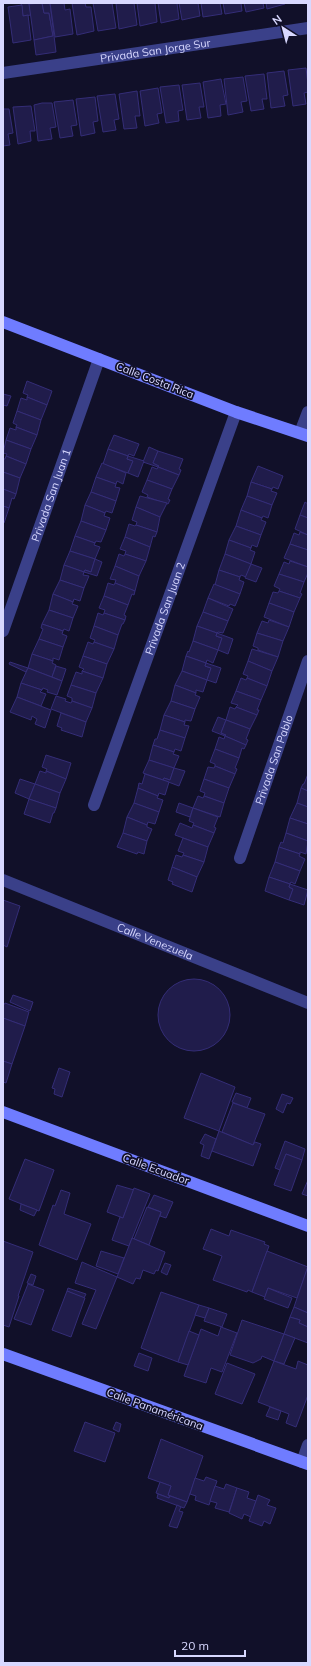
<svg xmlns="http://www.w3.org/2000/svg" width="311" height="1666" font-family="Mulish,sans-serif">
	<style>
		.building { fill: #201c4b; stroke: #342d77 }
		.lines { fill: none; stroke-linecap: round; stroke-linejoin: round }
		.street { stroke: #3a4089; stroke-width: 12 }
		.secondary { stroke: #6f7cff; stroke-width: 12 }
		.labels { text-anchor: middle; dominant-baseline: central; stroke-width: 3.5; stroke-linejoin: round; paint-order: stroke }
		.street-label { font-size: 11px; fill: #d8d8ff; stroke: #111029 }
	</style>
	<rect width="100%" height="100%" fill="#111029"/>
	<g class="building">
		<polygon points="21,3 29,3 31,15 23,16"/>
		<polygon points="42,3 44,13 49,13 53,36 34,40 29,4"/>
		<polygon points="42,3 50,3 56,52 36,55 34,40 53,36 49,13 44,13"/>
		<polygon points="50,3 64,3 65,10 70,9 73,34 55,37"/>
		<polygon points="72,3 85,3 86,7 91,7 94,31 77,35"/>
		<polygon points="93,3 112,3 116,28 98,31"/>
		<polygon points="116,3 134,3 137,25 119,29"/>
		<polygon points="137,3 155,3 157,22 140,26"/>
		<polygon points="158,3 177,3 179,19 161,23"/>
		<polygon points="179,3 198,3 200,16 182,20"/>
		<polygon points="201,3 220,3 222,14 203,17"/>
		<polygon points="223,3 241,3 242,11 225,14"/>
		<polygon points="244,3 263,3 264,8 246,12"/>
		<polygon points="266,3 285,3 285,4 267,9"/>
		<polygon points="22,5 23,16 28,15 31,40 13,43 8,7"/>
		<polygon points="306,68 308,84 308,92 304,93 306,104 293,106 288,70"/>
		<polygon points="284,71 288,95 283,96 285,106 271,108 267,73"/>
		<polygon points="264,74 267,99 262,99 264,109 251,111 245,76"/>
		<polygon points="243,77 247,101 241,102 243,112 228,115 224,79"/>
		<polygon points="221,79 226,104 220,105 221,116 208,118 203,82"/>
		<polygon points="200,83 204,107 199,107 201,118 187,120 182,85"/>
		<polygon points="179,85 183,110 178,111 179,121 166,123 160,87"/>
		<polygon points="158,88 162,113 157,114 159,123 145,126 140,91"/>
		<polygon points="137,91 140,116 135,116 137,128 124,129 119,94"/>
		<polygon points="115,94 119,119 114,120 116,130 103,132 97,96"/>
		<polygon points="95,97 98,121 93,122 95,133 81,136 76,99"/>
		<polygon points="73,100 77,125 71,126 73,136 60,138 54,102"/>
		<polygon points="42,103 52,103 56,127 50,128 52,139 38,141 34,105"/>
		<polygon points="31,106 35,131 30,131 31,141 18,144 13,107"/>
		<polygon points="3,109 9,109 13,133 8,134 10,145 3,146"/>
		<polygon points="27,381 52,391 47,405 27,397 28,395 23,393"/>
		<polygon points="3,394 11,396 7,406 3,405"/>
		<polygon points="27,397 47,405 41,420 17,411 21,398 27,400"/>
		<polygon points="17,411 41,420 37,435 16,427 17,425 13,423"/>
		<polygon points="16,427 37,435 31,449 6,440 10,428 16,430"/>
		<polygon points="114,435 139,444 134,456 129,454 128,456 108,449"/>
		<polygon points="6,440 31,449 26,464 6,456 7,454 3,453"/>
		<polygon points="149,447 158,451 153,463 159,466 158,467 143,462"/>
		<polygon points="108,449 128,456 127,459 133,461 128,473 103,464"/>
		<polygon points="158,451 183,459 179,469 181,470 179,475 158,467 159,466 153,463"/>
		<polygon points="6,456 26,464 20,478 3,472 3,459 5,459"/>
		<polygon points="128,456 144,461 138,477 128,473 133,461 127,459"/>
		<polygon points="102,463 126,473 123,484 117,481 116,484 96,477"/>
		<polygon points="258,466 283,476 278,489 273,487 272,489 251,482"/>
		<polygon points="152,467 157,469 158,467 179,475 172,489 147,480"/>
		<polygon points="3,472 20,478 16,494 3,489"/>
		<polygon points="96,477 116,484 115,487 120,488 116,501 91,492"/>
		<polygon points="147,480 172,489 168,499 170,500 168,504 147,497 148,495 142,492"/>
		<polygon points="251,482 272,489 271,491 277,493 272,505 247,496"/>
		<polygon points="3,489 16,494 14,499 12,498 9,508 3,506"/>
		<polygon points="91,492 116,501 112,513 106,511 105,513 85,505"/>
		<polygon points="140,496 167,503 160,517 136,507"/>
		<polygon points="247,496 272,505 268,518 263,516 262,518 241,510"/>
		<polygon points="305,502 308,504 308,518 300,515"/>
		<polygon points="85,505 105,513 104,516 110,518 106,530 81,521"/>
		<polygon points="3,506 9,508 4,523 3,523"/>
		<polygon points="136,507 160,517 157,532 136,525 137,522 132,520"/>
		<polygon points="241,510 262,518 261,520 266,522 261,535 236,526"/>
		<polygon points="300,515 308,518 308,535 295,529"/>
		<polygon points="81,521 106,530 101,542 96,541 95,543 75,536"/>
		<polygon points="129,524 135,526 136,525 157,532 155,537 153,536 150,547 125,537"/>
		<polygon points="236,526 261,535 257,547 252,545 251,548 229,540"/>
		<polygon points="300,532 308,535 308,550 290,544 294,533 299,535"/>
		<polygon points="75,536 95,543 94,545 100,547 95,559 70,551"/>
		<polygon points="125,537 150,547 146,561 125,554 126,551 120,549"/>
		<polygon points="229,540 251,548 250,550 255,552 251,564 225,554"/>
		<polygon points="290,544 308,550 308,567 284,558"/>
		<polygon points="70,551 95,559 91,572 85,570 84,572 64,565"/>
		<polygon points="119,554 124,556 125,554 146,561 139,576 115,566"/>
		<polygon points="225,554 251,564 246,577 241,575 240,577 219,570"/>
		<polygon points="95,559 102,562 97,576 84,572 85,570 91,572"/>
		<polygon points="290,561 308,567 308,573 304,582 279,574 284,562 289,564"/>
		<polygon points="251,564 262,568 256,582 245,578"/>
		<polygon points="64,565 84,572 83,575 89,576 84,588 60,580"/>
		<polygon points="115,566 139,576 135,591 115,583 116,580 110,579"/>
		<polygon points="219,570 240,577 239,580 244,582 240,594 215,585"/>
		<polygon points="279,574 304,582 300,593 302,594 300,598 279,591 280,589 274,586"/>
		<polygon points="60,580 84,588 80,601 74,599 73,602 53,594"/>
		<polygon points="108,583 114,585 115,583 135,591 134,595 132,594 128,605 104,596"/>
		<polygon points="214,584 240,594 235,606 230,604 229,606 208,598"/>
		<polygon points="279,591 300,598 294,612 269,603 273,592 278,593"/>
		<polygon points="53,594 73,602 72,604 78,606 73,618 49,610"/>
		<polygon points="104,596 128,605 124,615 126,616 125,620 104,613 105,610 99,608"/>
		<polygon points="208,598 233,609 228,621 203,612"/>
		<polygon points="269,603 294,612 289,627 264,617"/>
		<polygon points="49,610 73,618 69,631 64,629 63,631 42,624"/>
		<polygon points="203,612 228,621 223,633 218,632 217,633 197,626"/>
		<polygon points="98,613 103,615 104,613 125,620 123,624 122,624 118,635 94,626"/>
		<polygon points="269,620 289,627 283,641 257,633 262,621 268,623"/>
		<polygon points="42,624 63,631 62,634 67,636 63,647 39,639 43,629 41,628"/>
		<polygon points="94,626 118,635 114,649 94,642 95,640 90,638"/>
		<polygon points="197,626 217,633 216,636 222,638 218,650 193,641"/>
		<polygon points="217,633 233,639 228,654 218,650 222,638 216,636"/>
		<polygon points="257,633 283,641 278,657 258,650 258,648 253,646"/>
		<polygon points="39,639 63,647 59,660 53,658 53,661 32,654"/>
		<polygon points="193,641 218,650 213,663 207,660 206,663 186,656 188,651 189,652"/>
		<polygon points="88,642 93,644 94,642 114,649 107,664 83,656"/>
		<polygon points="252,649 278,657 272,671 248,661"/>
		<polygon points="32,654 53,661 52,663 56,665 52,677 28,668"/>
		<polygon points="83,656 107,664 103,678 82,671 84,669 79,667"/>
		<polygon points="186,656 206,663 205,666 211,668 207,680 182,671"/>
		<polygon points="248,661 272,671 267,686 247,678 248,676 243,674"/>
		<polygon points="10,662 28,668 26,672 9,664"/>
		<polygon points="206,663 221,668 216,683 207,680 211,668 205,666"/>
		<polygon points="56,666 66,669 62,681 52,677"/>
		<polygon points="28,668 62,681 57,695 47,692 48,690 43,688 42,690 21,683"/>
		<polygon points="82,671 103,678 96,693 71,685 76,672 82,674"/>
		<polygon points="182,671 207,680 203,692 196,690 196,693 175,685"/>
		<polygon points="241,678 246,680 247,678 267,686 261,700 236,691"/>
		<polygon points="21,683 42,690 40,692 46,694 41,706 17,697"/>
		<polygon points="71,685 96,693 92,708 72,701 72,698 67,696"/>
		<polygon points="175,685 196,693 195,695 200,697 195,709 171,701"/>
		<polygon points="236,691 261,700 257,710 259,710 257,715 236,707 238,705 231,703"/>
		<polygon points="56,696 66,699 65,701 71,703 72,701 92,708 86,722 51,709"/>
		<polygon points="17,697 51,710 45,728 35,724 37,719 32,716 31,720 10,712"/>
		<polygon points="171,701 195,709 191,721 185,720 185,722 164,715"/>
		<polygon points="230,707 235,709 236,707 257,715 250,729 226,720"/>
		<polygon points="61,713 86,722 82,737 61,730 62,728 57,726"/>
		<polygon points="164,715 185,722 184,725 189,726 185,738 160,730"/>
		<polygon points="218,717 226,720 221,733 226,735 225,736 212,731"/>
		<polygon points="226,720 250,729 246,739 248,740 246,745 225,736 226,735 221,733"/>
		<polygon points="160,730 185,738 181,751 175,749 174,752 153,745 155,739 157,739"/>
		<polygon points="225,736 246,745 244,749 242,748 239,758 215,749 219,737 224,739"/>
		<polygon points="153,745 174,752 173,754 179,756 174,768 149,760"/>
		<polygon points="215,749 239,758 235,768 237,769 235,774 215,766 215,764 210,762"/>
		<polygon points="46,755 71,763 66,779 46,771 47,769 42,767"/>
		<polygon points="149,760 174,768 170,780 164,778 163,780 143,773"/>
		<polygon points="215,766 235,774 229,788 204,779 208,767 214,768"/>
		<polygon points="174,768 185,771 179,786 163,780 164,778 170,780"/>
		<polygon points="40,771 46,773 46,771 66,779 60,793 35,784"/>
		<polygon points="145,774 169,782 165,795 159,793 158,796 138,788 139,783 142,784"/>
		<polygon points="308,774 308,791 301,788 303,784 304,784"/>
		<polygon points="20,779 35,784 29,799 15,793"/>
		<polygon points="204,779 229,788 224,803 204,796 205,793 200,791"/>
		<polygon points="35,784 60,793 56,808 29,799"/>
		<polygon points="138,788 158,796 157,798 163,800 159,812 134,803"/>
		<polygon points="301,788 308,791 308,807 297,803"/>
		<polygon points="198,796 203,798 204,796 224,803 220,817 193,808"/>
		<polygon points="29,799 56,808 54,813 53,813 50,823 24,814"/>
		<polygon points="134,803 159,812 155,824 148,822 147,825 127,817"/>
		<polygon points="179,803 193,808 190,817 176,812"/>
		<polygon points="297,803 308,807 308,824 290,818"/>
		<polygon points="193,808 218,817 214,827 216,828 214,833 193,825 194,823 189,821"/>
		<polygon points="127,817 147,825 147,827 152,829 147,841 123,833"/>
		<polygon points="290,818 308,824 308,841 286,833"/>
		<polygon points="180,823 192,828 193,825 214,833 208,847 175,835"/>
		<polygon points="123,833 147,841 144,854 138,852 137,854 117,847"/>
		<polygon points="286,833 308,841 306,854 300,852 300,854 279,847 281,842 283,843"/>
		<polygon points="183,838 208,847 204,862 183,855 184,853 178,851"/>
		<polygon points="279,847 300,854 299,856 305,859 300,871 275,862"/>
		<polygon points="176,855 182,857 183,855 204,862 197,877 172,867"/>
		<polygon points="275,862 300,871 295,884 291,882 290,884 269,877"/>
		<polygon points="172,867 197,877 192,892 172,884 173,882 168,880"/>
		<polygon points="269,877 290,884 289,887 293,889 289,900 265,891"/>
		<polygon points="290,884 308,890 304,905 289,900 293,889 289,887"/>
		<polygon points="3,900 20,906 7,947 3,945"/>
		<circle cx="194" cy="1015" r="36"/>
		<polygon points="13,995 33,1002 30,1011 10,1002"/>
		<polygon points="5,1003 29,1012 25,1026 3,1018 3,1006"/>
		<polygon points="3,1018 25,1026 12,1064 3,1061"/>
		<polygon points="3,1061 12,1064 6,1083 3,1082"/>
		<polygon points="59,1068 70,1072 62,1097 54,1094 55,1089 52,1088"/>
		<polygon points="201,1073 235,1087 219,1131 184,1118"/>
		<polygon points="236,1093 251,1098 247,1108 232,1102"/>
		<polygon points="282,1094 293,1098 290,1104 287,1103 283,1113 276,1109"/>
		<polygon points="233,1103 265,1114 253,1145 222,1132"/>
		<polygon points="219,1131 253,1145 255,1142 261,1144 253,1166 212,1151"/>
		<polygon points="205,1134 216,1139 209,1159 201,1156 204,1145 200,1143"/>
		<polygon points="285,1141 305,1149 302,1160 286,1154 280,1170 275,1168"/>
		<polygon points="286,1154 302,1160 291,1191 274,1185"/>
		<polygon points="25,1159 54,1170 39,1211 9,1199"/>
		<polygon points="308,1180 308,1196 302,1194"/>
		<polygon points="117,1185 134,1190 123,1218 107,1212"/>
		<polygon points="134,1188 150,1194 129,1246 112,1240 120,1217 123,1218"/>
		<polygon points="61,1190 70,1193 64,1214 91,1224 77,1260 39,1245 53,1205 55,1206"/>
		<polygon points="154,1195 173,1202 166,1218 160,1216 161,1212 148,1207"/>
		<polygon points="21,1204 37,1210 34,1216 20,1210"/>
		<polygon points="147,1207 161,1212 149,1245 134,1239"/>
		<polygon points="211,1229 229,1236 231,1230 265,1242 264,1244 269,1246 252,1292 248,1290 247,1292 213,1280 222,1256 203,1249"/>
		<polygon points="132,1238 165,1252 158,1271 156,1270 154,1274 143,1270 140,1279 136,1278 133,1284 117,1277"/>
		<polygon points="3,1241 33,1252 18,1296 19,1296 9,1327 3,1325"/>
		<polygon points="101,1251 124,1258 118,1274 96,1266"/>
		<polygon points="267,1251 308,1267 297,1298 268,1288 265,1297 252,1292"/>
		<polygon points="82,1262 117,1277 96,1329 82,1324 96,1290 75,1283"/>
		<polygon points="165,1263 171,1265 167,1275 161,1272"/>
		<polygon points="308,1266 308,1313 294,1307"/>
		<polygon points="31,1274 36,1276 33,1285 27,1283"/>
		<polygon points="28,1284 44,1290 31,1325 14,1319"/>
		<polygon points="68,1288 86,1294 84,1298 67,1291"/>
		<polygon points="268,1288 292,1298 288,1308 264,1299"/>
		<polygon points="67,1291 85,1298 71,1337 52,1330"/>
		<polygon points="161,1292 199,1305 178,1362 141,1348"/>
		<polygon points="199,1305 209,1308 205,1318 195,1315"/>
		<polygon points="294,1307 308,1313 308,1327 299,1323 300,1320 290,1317"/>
		<polygon points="209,1308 227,1314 222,1327 204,1321"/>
		<polygon points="290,1317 300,1320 299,1323 308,1327 308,1343 284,1334"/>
		<polygon points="242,1320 284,1334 274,1361 262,1356 261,1359 253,1363 230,1355"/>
		<polygon points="221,1327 237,1333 222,1372 211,1368 206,1383 184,1376 201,1329 218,1336"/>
		<polygon points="189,1331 199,1335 188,1365 178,1362"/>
		<polygon points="284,1334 295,1338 284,1364 274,1361"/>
		<polygon points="139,1353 152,1358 148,1371 134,1366"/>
		<polygon points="274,1361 296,1369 298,1361 308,1365 308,1395 296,1427 286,1423 289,1414 258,1402"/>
		<polygon points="227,1363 255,1374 242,1404 215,1394"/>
		<polygon points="270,1407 281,1411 278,1420 266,1416"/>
		<polygon points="85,1422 115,1433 105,1462 74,1451"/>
		<polygon points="116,1422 121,1424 119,1432 113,1429"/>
		<polygon points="161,1439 203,1456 187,1502 168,1495 171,1486 148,1478"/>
		<polygon points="206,1477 217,1481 209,1505 195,1500 196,1496 190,1494 195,1478 204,1481"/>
		<polygon points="160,1482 171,1486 168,1495 170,1496 169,1498 156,1493"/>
		<polygon points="226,1484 237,1488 229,1512 215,1508 217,1503 210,1501 215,1486 224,1489"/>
		<polygon points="237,1488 249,1492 247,1498 256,1501 251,1517 244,1514 242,1519 229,1513"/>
		<polygon points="158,1494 169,1498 170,1496 187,1502 184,1508 157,1498"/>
		<polygon points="258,1495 270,1500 267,1505 276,1508 270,1524 264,1521 262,1526 249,1521"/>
		<polygon points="177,1505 181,1507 179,1511 183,1512 177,1528 169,1526"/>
	</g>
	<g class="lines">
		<g class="street">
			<path id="s1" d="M3,73L308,28"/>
			<polyline points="300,433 308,412"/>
			<path id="s2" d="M3,631L99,359"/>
			<path id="s3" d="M94,805L236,412"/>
			<path id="s4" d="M240,858L308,661"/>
			<path id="s5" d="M3,880L308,1003"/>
			<polyline points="302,1462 308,1445"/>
		</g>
		<g class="secondary">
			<polyline points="3,322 236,412 308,436"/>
			<polyline points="3,1112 308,1226"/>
			<polyline points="3,1354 308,1464"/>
		</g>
	</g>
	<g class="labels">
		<g class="street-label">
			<text stroke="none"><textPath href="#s1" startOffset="154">Privada San Jorge Sur</textPath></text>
			<text transform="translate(155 380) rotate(21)">Calle Costa Rica</text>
			<text stroke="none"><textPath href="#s2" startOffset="144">Privada San Juan 1</textPath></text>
			<text stroke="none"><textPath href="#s3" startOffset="209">Privada San Juan 2</textPath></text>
			<text stroke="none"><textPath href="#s4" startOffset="104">Privada San Pablo</textPath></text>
			<text stroke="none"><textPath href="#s5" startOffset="164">Calle Venezuela</textPath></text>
			<text transform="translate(156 1169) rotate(20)">Calle Ecuador</text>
			<text transform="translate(155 1409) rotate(20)">Calle Panaméricana</text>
		</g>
	</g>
	<rect width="311" height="1666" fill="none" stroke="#d8d8ff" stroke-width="8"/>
	<g transform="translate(283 28) rotate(324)" stroke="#111029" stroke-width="3" paint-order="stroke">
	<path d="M0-3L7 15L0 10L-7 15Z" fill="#d8d8ff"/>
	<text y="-6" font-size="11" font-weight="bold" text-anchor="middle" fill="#d8d8ff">N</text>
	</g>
	<path d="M175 1650v6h70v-6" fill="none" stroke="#d8d8ff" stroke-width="2"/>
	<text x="181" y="1650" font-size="12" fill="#d8d8ff" stroke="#111029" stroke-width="3" paint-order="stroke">20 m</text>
</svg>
